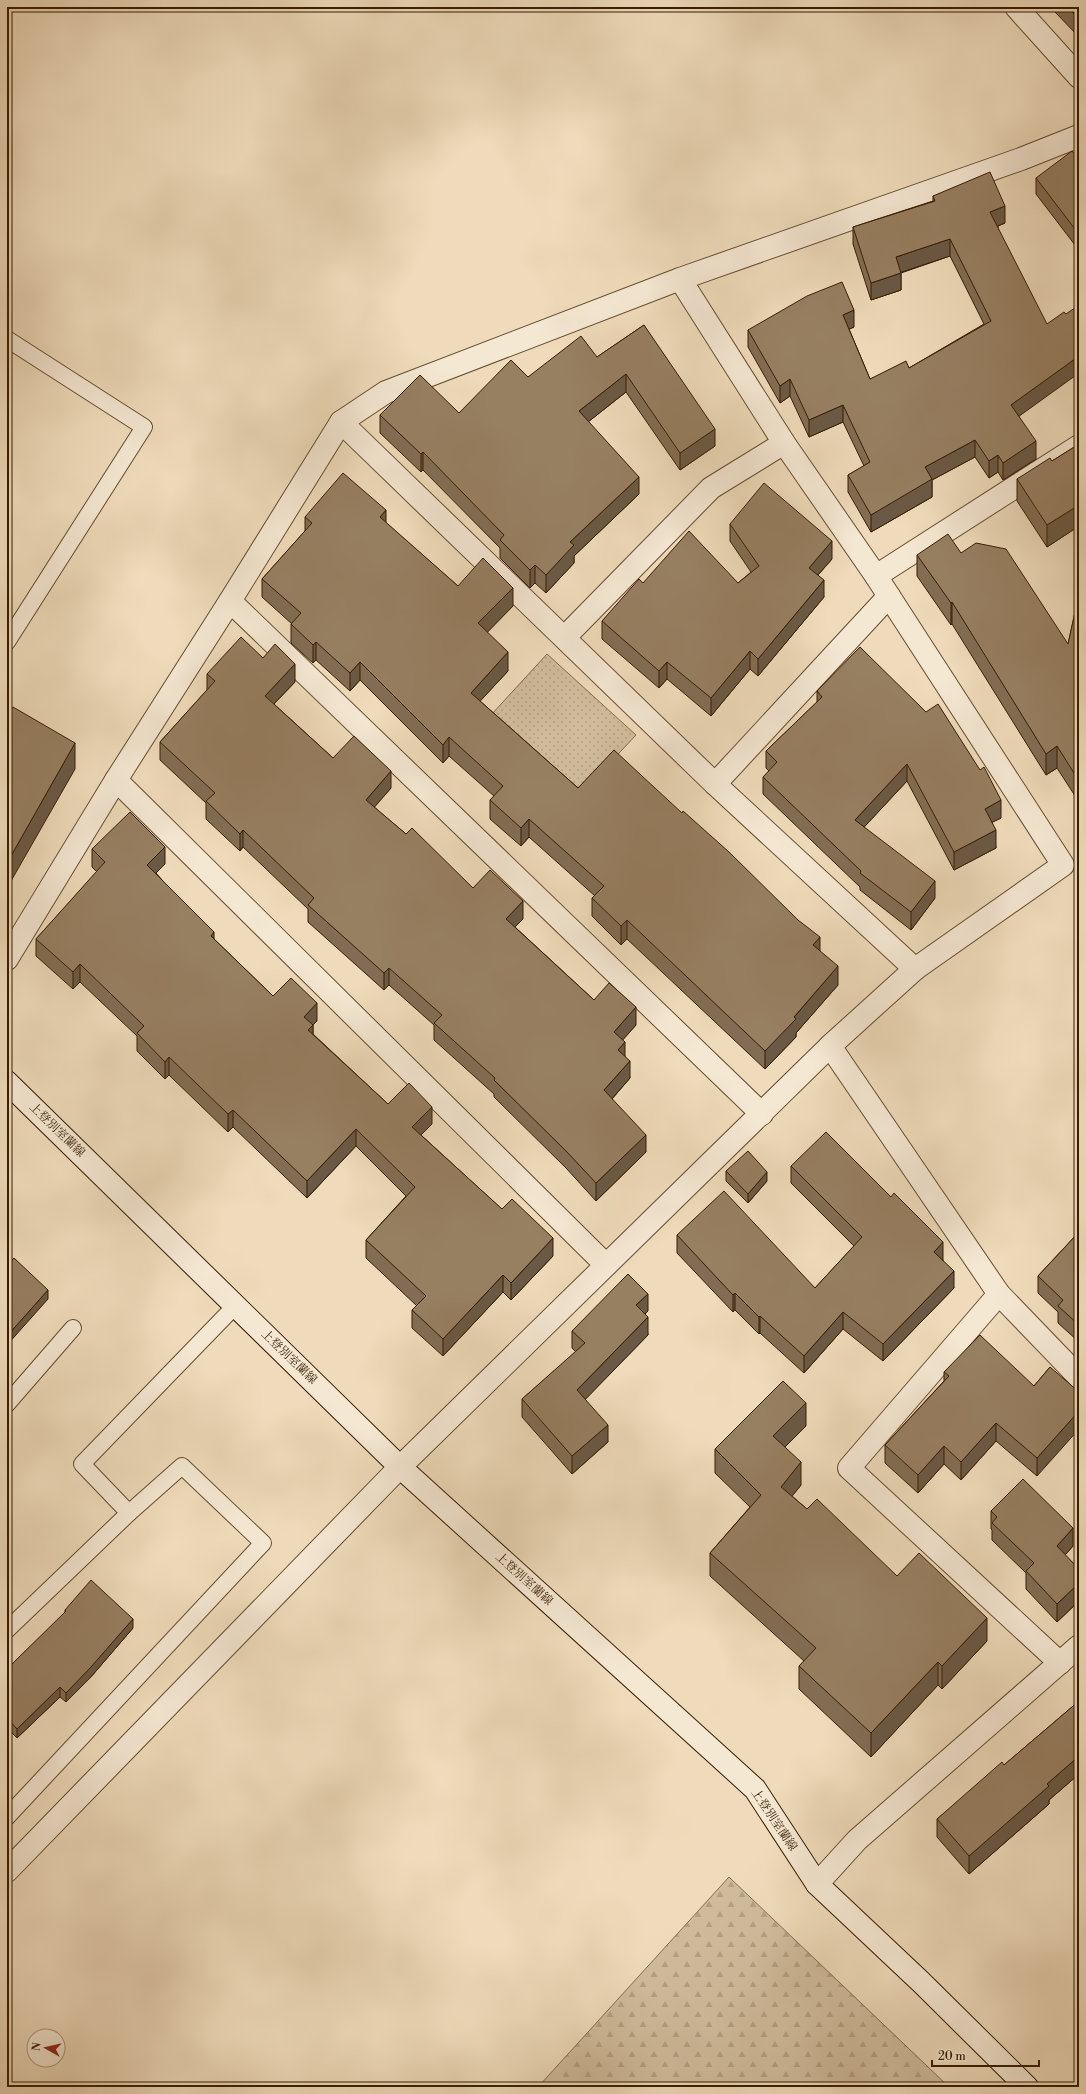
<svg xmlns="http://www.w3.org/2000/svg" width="1086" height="2094" font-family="'Libre Bodoni','Noto Serif JP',serif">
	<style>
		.forest { fill: url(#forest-firs); stroke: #846c4f }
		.park { fill: url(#park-dots); stroke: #846c4f }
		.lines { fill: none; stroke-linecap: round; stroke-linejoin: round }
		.lane-casing { stroke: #654c30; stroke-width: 18 }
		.street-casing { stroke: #654c30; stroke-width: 24 }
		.secondary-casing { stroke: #371c02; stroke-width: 24 }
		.lane { stroke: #f5e8d3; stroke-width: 16 }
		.street { stroke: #f5e8d3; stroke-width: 22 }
		.secondary { stroke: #f5e8d3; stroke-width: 22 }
		.wall { fill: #826d54; stroke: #371c02 }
		.shaded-wall { fill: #6a5945; stroke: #371c02 }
		.building { fill: #977f62; stroke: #371c02 }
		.labels { text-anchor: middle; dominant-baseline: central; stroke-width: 4; stroke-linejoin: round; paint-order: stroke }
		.street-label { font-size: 12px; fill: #371c02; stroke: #f5e8d3 }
	</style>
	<defs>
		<pattern id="forest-firs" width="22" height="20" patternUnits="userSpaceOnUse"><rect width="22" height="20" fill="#d0bb9c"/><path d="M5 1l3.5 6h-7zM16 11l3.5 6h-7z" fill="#b3a085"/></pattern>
		<pattern id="park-dots" width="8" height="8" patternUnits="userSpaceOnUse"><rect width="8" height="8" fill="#d0bb9c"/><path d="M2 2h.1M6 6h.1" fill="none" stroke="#b3a085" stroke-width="1.8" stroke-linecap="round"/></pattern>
	</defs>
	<rect width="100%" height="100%" fill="#efdbbb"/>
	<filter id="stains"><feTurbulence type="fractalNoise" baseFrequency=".005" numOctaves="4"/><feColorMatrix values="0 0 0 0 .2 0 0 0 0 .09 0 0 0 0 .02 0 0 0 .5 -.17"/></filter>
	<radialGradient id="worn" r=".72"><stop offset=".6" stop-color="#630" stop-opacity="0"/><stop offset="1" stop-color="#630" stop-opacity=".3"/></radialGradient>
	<polygon class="forest" points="729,1877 949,2087 538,2087"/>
	<polygon class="park" points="547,654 636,735 579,796 491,715"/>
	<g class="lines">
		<g class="lane-casing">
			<g id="lane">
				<polyline points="7,339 144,427 7,642"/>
				<polyline points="7,1404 73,1328"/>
				<polyline points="7,1630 129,1513 82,1464 236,1305"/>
				<polyline points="7,1817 263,1543 182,1466 129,1513"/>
			</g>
		</g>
		<g class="street-casing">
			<g id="street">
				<polyline points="1016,7 1079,77"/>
				<polyline points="341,422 715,784 915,969"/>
				<polyline points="876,576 1079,446"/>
				<polyline points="230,601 762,1114"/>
				<polyline points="565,637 711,488 784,443"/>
				<polyline points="116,780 606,1265"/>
				<polyline points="715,784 889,596"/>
				<polyline points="7,959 116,780 230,601 341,422 386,392 680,279 1021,159 1079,136"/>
				<polyline points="830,1046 999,1294 1079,1377"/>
				<polyline points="999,1294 849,1468 1060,1663"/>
				<polyline points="7,1871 400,1467 830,1046 915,969 1063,865 876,576 784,443 680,279"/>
				<polyline points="817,1884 857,1840 1079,1646"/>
			</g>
		</g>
		<g class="secondary-casing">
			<polyline id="secondary" points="7,1082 400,1467 755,1789 817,1884 921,1982 1027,2087"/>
		</g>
		<use href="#lane" class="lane"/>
		<use href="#street" class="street"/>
		<use href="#secondary" class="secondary"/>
	</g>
	<g class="wall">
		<polygon points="1055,7 1079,7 1079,37 1055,12"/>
		<polygon points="1079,159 1079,249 1078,249 1036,194 1036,178"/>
		<polygon points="933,196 1005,223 998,226 1019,416 1036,459 1003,480 998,472 989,478 975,457 932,480 932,497 871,532 848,492 848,475 864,466 843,422 809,437 790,396 780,403 748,347 748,330 854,327 849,329 870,379 909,368 984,324 950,256 901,273 901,290 871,300 853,244 853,227 933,201"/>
		<polygon points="644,325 715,446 680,470 626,392 588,422 639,494 574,556 574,563 546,593 535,583 530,588 500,558 500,548 423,470 421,472 380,433 380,415 459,413 528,377 597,357"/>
		<polygon points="1079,444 1079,526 1047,547 1017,501 1017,479 1052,461"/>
		<polygon points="305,517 386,523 458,586 513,606 487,632 508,671 480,701 578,788 820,951 838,985 796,1033 796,1037 765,1069 627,939 621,945 592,916 592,898 595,896 529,837 521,846 490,819 490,800 494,796 449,756 443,763 360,680 350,691 316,660 313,663 291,643 291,624 292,624 262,597 262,579 305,531"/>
		<polygon points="730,524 832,559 818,575 824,597 758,676 750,669 711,716 667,679 659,688 602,639 602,621 643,583 738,583 751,572 730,541"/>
		<polygon points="961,553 1068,644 1079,594 1079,802 1057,768 1046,775 952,624 951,625 917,576 917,555"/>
		<polygon points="263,658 295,682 274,704 333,758 391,788 374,807 406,834 473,888 523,919 515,927 594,1000 636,1025 622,1040 625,1057 630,1078 612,1099 646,1152 596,1201 566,1168 494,1097 494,1094 434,1040 434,1025 389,985 384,990 308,922 308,909 243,847 240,851 206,819 206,803 160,760 160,742 207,690 207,674"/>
		<polygon points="817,691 1001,818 992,822 996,848 954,870 907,781 864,827 935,898 911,930 860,890 860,887 763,794 763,777 769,771 766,768 766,751 817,702"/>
		<polygon points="92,849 165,864 156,873 214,939 273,996 317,1021 313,1025 313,1034 388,1104 432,1124 421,1135 553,1256 511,1300 503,1292 443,1356 412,1328 412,1310 417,1306 366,1258 366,1240 406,1196 356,1146 307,1198 233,1127 228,1132 169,1075 165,1079 137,1051 137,1036 80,982 73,989 36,956 36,939 97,872 92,867"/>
		<polygon points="791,1166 943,1259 943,1260 954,1288 883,1361 843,1329 804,1373 760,1333 759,1334 735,1310 733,1312 677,1253 677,1235 815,1288 854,1246 791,1183"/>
		<polygon points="726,1171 767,1181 748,1203 726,1181"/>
		<polygon points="1079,1232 1079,1342 1058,1323 1058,1312 1038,1293 1038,1276"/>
		<polygon points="648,1311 645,1314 648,1335 585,1399 608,1442 572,1474 522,1417 522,1399 576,1352 572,1348 572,1331"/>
		<polygon points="1050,1367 1037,1476 996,1441 961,1480 944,1464 918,1493 885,1463 885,1445 944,1381 944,1372 1034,1386"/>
		<polygon points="806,1426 785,1447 801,1485 792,1496 807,1509 897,1576 987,1641 942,1689 938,1685 871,1757 799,1689 799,1666 804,1661 710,1576 710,1553 750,1507 715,1473 715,1449"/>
		<polygon points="991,1511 1073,1546 1065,1555 1079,1569 1079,1601 1057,1622 1026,1589 1026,1573 992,1540 992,1530 991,1529"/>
		<polygon points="65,1610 133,1628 90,1678 66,1702 60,1697 17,1738 7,1728 7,1666 9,1667 65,1613"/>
		<polygon points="1079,1701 1079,1774 1049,1800 1049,1804 969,1874 937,1837 937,1819 1004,1765"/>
	</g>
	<g class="shaded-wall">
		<polygon points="1005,206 1005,223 990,229 990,212"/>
		<rect x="1078" y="233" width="1" height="16"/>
		<polygon points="950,239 950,256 896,274 896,257"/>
		<polygon points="901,273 901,290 871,300 871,283"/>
		<polygon points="854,310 854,327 843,332 843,315"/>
		<polygon points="1079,356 1079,373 1011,422 1011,405"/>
		<polygon points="626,374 626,392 579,429 579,411"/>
		<polygon points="790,379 790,396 780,403 780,386"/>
		<polygon points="843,405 843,422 809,437 809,420"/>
		<polygon points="715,429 715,446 680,470 680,453"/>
		<polygon points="975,440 975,457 932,480 932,497 871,532 871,515 925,467"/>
		<polygon points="1036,441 1036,459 1003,480 1003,463"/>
		<polygon points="423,452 423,470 421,472 421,454"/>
		<polygon points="998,455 998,472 989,478 989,461"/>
		<polygon points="639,477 639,494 574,556 574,563 546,593 546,575 570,542"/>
		<polygon points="1079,505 1079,526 1047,547 1047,525"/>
		<polygon points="386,510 386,528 380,517"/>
		<polygon points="832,541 832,559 809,585 809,568"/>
		<polygon points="535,565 535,583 530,588 530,570"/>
		<polygon points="824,580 824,597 758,676 758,659"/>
		<polygon points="513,588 513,606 478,642 478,623"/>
		<polygon points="952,602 952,624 951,625 951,603"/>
		<polygon points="316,642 316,660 313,663 313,645"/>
		<polygon points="750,651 750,669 711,716 711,698"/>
		<polygon points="508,652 508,671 471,711 471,693"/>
		<polygon points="360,662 360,680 350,691 350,673"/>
		<polygon points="667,662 667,679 659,688 659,671"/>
		<polygon points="295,664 295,682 265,713 265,696"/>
		<polygon points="449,737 449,756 443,763 443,745"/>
		<polygon points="75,743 75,769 7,888 7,863"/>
		<polygon points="1057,746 1057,768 1046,775 1046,754"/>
		<polygon points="907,764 907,781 855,837 855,820"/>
		<polygon points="391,771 391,788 366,817 366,800"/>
		<polygon points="1001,800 1001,818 985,826 985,809"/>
		<polygon points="529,819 529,837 521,846 521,828"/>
		<polygon points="243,830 243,847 240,851 240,834"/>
		<polygon points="996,830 996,848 954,870 954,852"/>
		<polygon points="165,847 165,864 147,882 147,865"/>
		<polygon points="935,881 935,898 911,930 911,912"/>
		<polygon points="523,901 523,919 506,936 506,919"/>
		<polygon points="627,920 627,939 621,945 621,926"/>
		<polygon points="214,932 214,950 211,936"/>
		<polygon points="820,937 820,955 813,945"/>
		<polygon points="80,964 80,982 73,989 73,972"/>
		<polygon points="838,966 838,985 796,1033 796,1037 765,1069 765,1051"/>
		<polygon points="389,968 389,985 384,990 384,973"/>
		<polygon points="317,1003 317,1021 304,1034 304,1017"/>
		<polygon points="636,1007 636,1025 614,1050 614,1032"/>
		<polygon points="313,1025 313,1043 308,1030"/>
		<polygon points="625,1042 625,1060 618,1050"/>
		<polygon points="169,1057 169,1075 165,1079 165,1062"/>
		<polygon points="630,1061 630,1078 604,1108 604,1090"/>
		<polygon points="432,1107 432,1124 412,1144 412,1127"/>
		<polygon points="233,1110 233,1127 228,1132 228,1114"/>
		<polygon points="356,1129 356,1146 307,1198 307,1181"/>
		<polygon points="646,1135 646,1152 596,1201 596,1183"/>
		<polygon points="767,1172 767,1181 748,1203 748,1194"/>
		<polygon points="553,1238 553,1256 511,1300 511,1283"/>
		<polygon points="943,1242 943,1259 934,1269 934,1252"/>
		<polygon points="954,1271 954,1288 883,1361 883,1344"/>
		<polygon points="503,1275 503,1292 443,1356 443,1339"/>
		<polygon points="48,1290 48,1299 7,1345 7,1336"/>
		<polygon points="735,1293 735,1310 733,1312 733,1295"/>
		<polygon points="648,1294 648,1311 636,1323 636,1305"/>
		<polygon points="843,1312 843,1329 804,1373 804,1356"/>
		<polygon points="760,1316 760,1333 759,1334 759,1317"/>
		<polygon points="648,1317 648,1335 577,1408 577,1390"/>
		<polygon points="806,1403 806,1426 773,1459 773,1436"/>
		<polygon points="1079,1411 1079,1429 1037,1476 1037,1458"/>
		<polygon points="996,1423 996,1441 961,1480 961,1462"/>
		<polygon points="608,1425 608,1442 572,1474 572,1456"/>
		<polygon points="944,1446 944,1464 918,1493 918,1475"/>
		<polygon points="801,1462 801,1485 781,1510 781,1487"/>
		<polygon points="1073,1528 1073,1546 1057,1564 1057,1546"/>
		<polygon points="1079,1583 1079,1601 1057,1622 1057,1604"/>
		<polygon points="987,1618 987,1641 942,1689 942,1666"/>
		<polygon points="133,1619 133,1628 90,1678 66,1702 66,1693"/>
		<polygon points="938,1662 938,1685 871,1757 871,1733"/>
		<polygon points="60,1687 60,1697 17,1738 17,1729"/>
		<polygon points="1079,1756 1079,1774 1049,1800 1049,1804 969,1874 969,1856 1047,1784"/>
	</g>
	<g class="building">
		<polygon points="1067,7 1079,7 1079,19"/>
		<polygon points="1072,151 1079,159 1079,233 1078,233 1036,178"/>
		<polygon points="990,172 1005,206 990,212 1047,324 1064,312 1066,314 1079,305 1079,356 1011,405 1036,441 1003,463 998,455 989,461 975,440 925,467 932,479 871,515 848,475 870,462 843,405 809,420 790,379 780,386 748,330 807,296 842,282 854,310 843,315 870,379 906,361 909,368 991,321 950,239 896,257 901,273 871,283 853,227 935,201 933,196"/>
		<polygon points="644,325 715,429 680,453 626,374 579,411 639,477 570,542 574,545 546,575 535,565 530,570 500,540 504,535 423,452 421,454 380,415 420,375 459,413 511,360 528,377 581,336 597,357"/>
		<polygon points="1079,444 1079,505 1047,525 1017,479 1050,458 1052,461"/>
		<polygon points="343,473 386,510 380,517 458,586 483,558 513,588 478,623 508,652 471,693 578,788 614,750 682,813 683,811 729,852 798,920 820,937 813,945 838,966 794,1017 796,1019 765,1051 627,920 621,926 592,898 604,886 529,819 521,828 490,800 503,786 449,737 443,745 360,662 350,673 316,642 313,645 291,624 301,613 262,579 312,523 305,517"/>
		<polygon points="764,483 832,541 809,568 824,580 758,659 750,651 711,698 667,662 659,671 602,621 639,579 643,583 689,531 738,583 759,566 730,524"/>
		<polygon points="948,534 961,553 976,543 1006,549 1068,644 1079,594 1079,781 1057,746 1046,754 952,602 951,603 917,555"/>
		<polygon points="241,637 263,658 275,644 295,664 265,696 333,758 354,736 391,771 366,800 406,834 412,828 473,888 490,870 523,901 506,919 594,1000 609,983 636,1007 614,1032 625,1042 618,1050 630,1061 604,1090 646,1135 596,1183 566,1151 494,1080 495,1078 434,1023 442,1015 389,968 384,973 308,905 314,898 243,830 240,834 206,801 215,793 160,742 215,681 207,674"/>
		<polygon points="860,647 926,712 938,704 980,770 984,767 1001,800 985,809 996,830 954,852 907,764 855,820 935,881 911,912 860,873 861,871 763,777 777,762 766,751 822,697 817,691"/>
		<polygon points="13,707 75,743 7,863 7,717"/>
		<polygon points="130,812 165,847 147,865 214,932 211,936 273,996 291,978 317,1003 304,1017 313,1025 308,1030 388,1104 409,1083 432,1107 412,1127 502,1209 512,1199 553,1238 511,1283 503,1275 443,1339 412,1310 426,1296 366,1240 415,1187 356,1129 307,1181 233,1110 228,1114 169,1057 165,1062 137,1033 144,1026 80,964 73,972 36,939 105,862 92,849"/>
		<polygon points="826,1132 891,1197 894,1193 943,1242 934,1252 954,1271 883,1344 843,1312 804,1356 760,1316 759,1317 735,1293 733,1295 677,1235 724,1191 815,1288 862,1237 791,1166"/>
		<polygon points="748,1151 767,1172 748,1194 726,1171"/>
		<polygon points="1079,1232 1079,1325 1058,1306 1063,1300 1038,1276"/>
		<polygon points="14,1258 48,1290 7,1336 7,1265"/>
		<polygon points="628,1274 648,1294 636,1305 648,1317 577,1390 608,1425 572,1456 522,1399 585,1343 572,1331"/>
		<polygon points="980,1335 1034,1386 1050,1367 1079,1392 1079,1411 1037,1458 996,1423 961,1462 944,1446 918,1475 885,1445 949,1376 944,1372"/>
		<polygon points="783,1381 806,1403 773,1436 801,1462 781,1487 807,1509 817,1499 897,1576 919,1553 987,1618 942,1666 938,1662 871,1733 799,1666 816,1648 710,1553 761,1495 715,1449"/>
		<polygon points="1023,1479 1073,1528 1057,1546 1079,1569 1079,1583 1057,1604 1026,1571 1034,1563 992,1523 997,1517 991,1511"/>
		<polygon points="91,1580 133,1619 90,1668 66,1693 60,1687 17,1729 7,1718 7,1666 8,1665 9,1667 66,1611 65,1610"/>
		<polygon points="1079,1701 1079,1756 1047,1784 1049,1786 969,1856 937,1819 1002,1762 1004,1765"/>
	</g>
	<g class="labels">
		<g class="street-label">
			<text transform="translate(57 1130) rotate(44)">上登別室蘭線</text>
			<text transform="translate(289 1357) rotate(44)">上登別室蘭線</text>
			<text transform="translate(524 1579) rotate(42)">上登別室蘭線</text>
			<text transform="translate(774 1820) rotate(56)">上登別室蘭線</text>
		</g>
	</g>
	<rect width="1086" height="2094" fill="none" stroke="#efdbbb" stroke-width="24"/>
	<rect x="8" y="8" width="1070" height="2078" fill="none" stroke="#371c02" stroke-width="2"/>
	<rect x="12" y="12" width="1062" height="2070" fill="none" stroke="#371c02"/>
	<g transform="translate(46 2048) rotate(278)"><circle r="19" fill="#f5e8d3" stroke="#a9967f"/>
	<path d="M0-3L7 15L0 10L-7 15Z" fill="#8f2418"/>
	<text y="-6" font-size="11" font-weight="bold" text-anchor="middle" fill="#371c02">N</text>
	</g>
	<path d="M932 2060v6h107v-6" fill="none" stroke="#371c02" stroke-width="2"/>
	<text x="938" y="2060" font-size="12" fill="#371c02" stroke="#f5e8d3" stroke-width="3" paint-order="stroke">20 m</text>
	<rect width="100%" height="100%" filter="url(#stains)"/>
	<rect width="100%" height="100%" fill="url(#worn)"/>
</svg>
